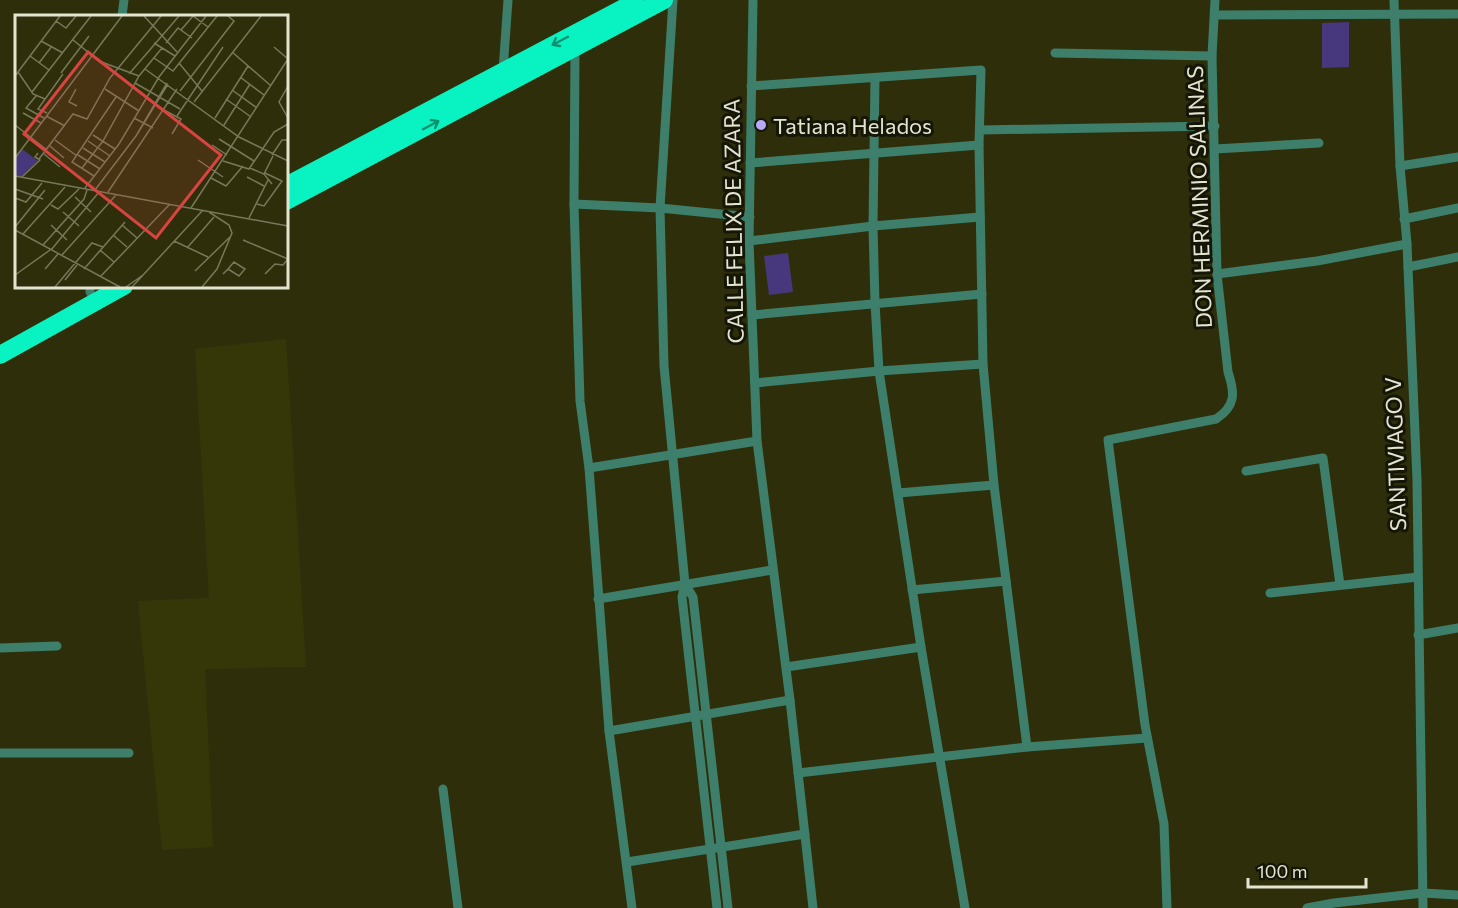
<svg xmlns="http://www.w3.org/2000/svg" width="1458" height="908" font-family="Commissioner,sans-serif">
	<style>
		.built { fill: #363708 }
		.green { fill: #47377c }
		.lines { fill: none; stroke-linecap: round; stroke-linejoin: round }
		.street { stroke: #3d7f6b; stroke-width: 9 }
		.highway { stroke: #09f2c2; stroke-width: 18 }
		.oneway { stroke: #0e8f6e }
		.poi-dot { fill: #b7abf7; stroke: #151607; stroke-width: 2 }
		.labels { text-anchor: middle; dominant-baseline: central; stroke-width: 6; stroke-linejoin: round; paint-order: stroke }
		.poi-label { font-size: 22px; fill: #e4e5d1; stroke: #151607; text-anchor: start }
		.street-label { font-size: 22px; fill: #e4e5d1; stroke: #151607 }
		.inset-road { fill: none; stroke: #77785a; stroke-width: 1.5 }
		.view { fill: #d84441; fill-opacity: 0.15; stroke: #d84441; stroke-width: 3 }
		.inset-edge { fill: none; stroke: #e4e5d1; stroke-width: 3 }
	</style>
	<rect width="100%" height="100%" fill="#2e2f0a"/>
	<polygon class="built" points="286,339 306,667 205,669 213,847 162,850 138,601 209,598 195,349"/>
	<g class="green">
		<polygon points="1349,22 1349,67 1322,68 1322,23"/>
		<polygon points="788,253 793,292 769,295 764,256"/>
	</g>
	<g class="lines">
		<g class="street">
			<polyline points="673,0 660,208 664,366 685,584"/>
			<polyline points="753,0 749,241 757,441 790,700 813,908"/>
			<polyline points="1394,0 1400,166 1407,244 1417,480 1423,908"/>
			<polyline points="1215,15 1458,14"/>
			<polyline points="122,16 124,0"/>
			<polyline points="575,49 574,204 580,401 589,468 609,731 632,908"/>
			<polyline points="1055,53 1212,56"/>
			<polyline points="503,71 508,0"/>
			<polyline points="875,78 873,226 875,303 879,371 921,647 965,908"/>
			<polyline points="751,86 981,70 979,145 983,364 994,485 1027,747"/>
			<polyline points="980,130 1215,126"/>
			<polyline points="1215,149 1319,143"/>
			<polyline points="750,163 979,145"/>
			<polyline points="1400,166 1458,157"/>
			<polyline points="574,204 660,208 750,217"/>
			<polyline points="1404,219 1458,208"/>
			<polyline points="749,241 873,226 980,217"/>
			<polyline points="1408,267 1458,257"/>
			<polyline points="1217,274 1317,261 1407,244"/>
			<polyline points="90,292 90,286"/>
			<polyline points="752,315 982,294"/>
			<polyline points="755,383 879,371 983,364"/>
			<polyline points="589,468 757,441"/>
			<polyline points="1246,471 1323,458 1340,585"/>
			<polyline points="898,493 994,485"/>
			<polyline points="912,590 1006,581"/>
			<polyline points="1270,593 1418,577"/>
			<polyline points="598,599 772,570"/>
			<polyline points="1418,635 1458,628"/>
			<polyline points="0,648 57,646"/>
			<polyline points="786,667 921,647"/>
			<polyline points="609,731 790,700"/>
			<polyline points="0,753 129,753"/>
			<polyline points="798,773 1027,747 1147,738"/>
			<polyline points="443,789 458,908"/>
			<polyline points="627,862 805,834"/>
			<polyline points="717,908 682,597 685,584 693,597 728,908"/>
			<path d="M1167,908L1164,824L1145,725L1108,440L1216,419C1236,406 1235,393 1228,372L1217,274L1212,56L1215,0"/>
			<polyline points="1307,908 1334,903 1423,893 1458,895"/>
		</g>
		<g class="highway">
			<polyline points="286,186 635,2"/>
			<polyline points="286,201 664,0"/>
			<polyline points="0,355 124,286"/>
		</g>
	</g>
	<defs><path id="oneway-shaft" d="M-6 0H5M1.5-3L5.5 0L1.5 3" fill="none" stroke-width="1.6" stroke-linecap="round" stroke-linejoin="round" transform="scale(1.5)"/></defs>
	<g class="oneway">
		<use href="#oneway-shaft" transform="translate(560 41) rotate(152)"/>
		<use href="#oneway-shaft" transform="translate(431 125) rotate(-28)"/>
	</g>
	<circle class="poi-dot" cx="761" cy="125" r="6"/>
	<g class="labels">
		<g class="poi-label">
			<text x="773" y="125">Tatiana Helados</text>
		</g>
		<g class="street-label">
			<text transform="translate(1199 197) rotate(-92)">DON HERMINIO SALINAS</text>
			<text transform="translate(733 221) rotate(-91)">CALLE FELIX DE AZARA</text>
			<text transform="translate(1395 454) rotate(-92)">SANTIVIAGO V</text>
		</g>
	</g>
	<g transform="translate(15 15)">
		<rect width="273" height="273" fill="#2e2f0a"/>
		<path d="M7,134L23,146L6,162L0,160V144Z" fill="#47377c"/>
		<path class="inset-road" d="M129,1L162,37M41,6L51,13L61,1M166,15L178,1L193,12M58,25L84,46L124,61M26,26L48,38M139,28L160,41M151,28L163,13L177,23M259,32L273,44M217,37L255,70M15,41L34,55M139,43L158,56L202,1M24,48L37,31M164,48L187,76M130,54L224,122L273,146M3,57L18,79L30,84M46,58L74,21M114,59L164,1M0,61L45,1M225,62L249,80M120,68L165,94M152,68L121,121L153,69M273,71L264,87L273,103M61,74L54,87L62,91M90,74L124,96M217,75L242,93M165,76L219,6L213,1M17,77L76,1M21,81L11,93L29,103M211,84L236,102M179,87L246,1M149,95L166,104L157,119M8,98L26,108M32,98L23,94L48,59M31,101L50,111M162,101L208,32M119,103L138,113M200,103L233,51M0,110L32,135M209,110L235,69M78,120L100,134M204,124L239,146M40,125L62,141M73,126L95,141M197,130L212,140M35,131L49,143M68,133L90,147M29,139L45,152M63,140L85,154M257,140L267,125H273M0,143L107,1M24,144L58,99L72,104L95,63L146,1M183,145L208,162M208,146L234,154L259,117L273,109M67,153L88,126L124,61L147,33M235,153L249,159L257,169M249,159L258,141M0,161L273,211M79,161L57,147L101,82M7,162L25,145L20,142L23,138M232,162L249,171M196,163L211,171L228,151M70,173L104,129L144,62L191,1M0,174L28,184M80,175L121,121M93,177L162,74M60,182L76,197M0,183L11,187L27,168M242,189L249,191L267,166L250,158M36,190L43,194L64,174M176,193L273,44M48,197L64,211M234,203L253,165M36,210L52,225M107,210L122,223M0,212L30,175M0,215L105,272M8,219L50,172M98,220L112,232M228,225L273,244M159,226L193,242M28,230L69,184L72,175M172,233L199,202M36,235L84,177M85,235L99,247M46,241L101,180M30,254L43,239M69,254L110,207M180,256L216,221M208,259L213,254L219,247L230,254L224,261L213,254M250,259L260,249L268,250L273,244M0,260L35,235M85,262L154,190M50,265L62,250M40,272L77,228L88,232M111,272L128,260M117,272L188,195M187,272L202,254L217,218L214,210L194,197"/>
		<path class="view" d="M73,37L206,140L141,223L9,119Z"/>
		<rect width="273" height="273" class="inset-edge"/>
	</g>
	<path d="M1248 878v9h118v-9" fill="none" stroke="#e4e5d1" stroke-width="3"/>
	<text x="1257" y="878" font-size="18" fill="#e4e5d1" stroke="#151607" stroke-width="4.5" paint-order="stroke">100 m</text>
</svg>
